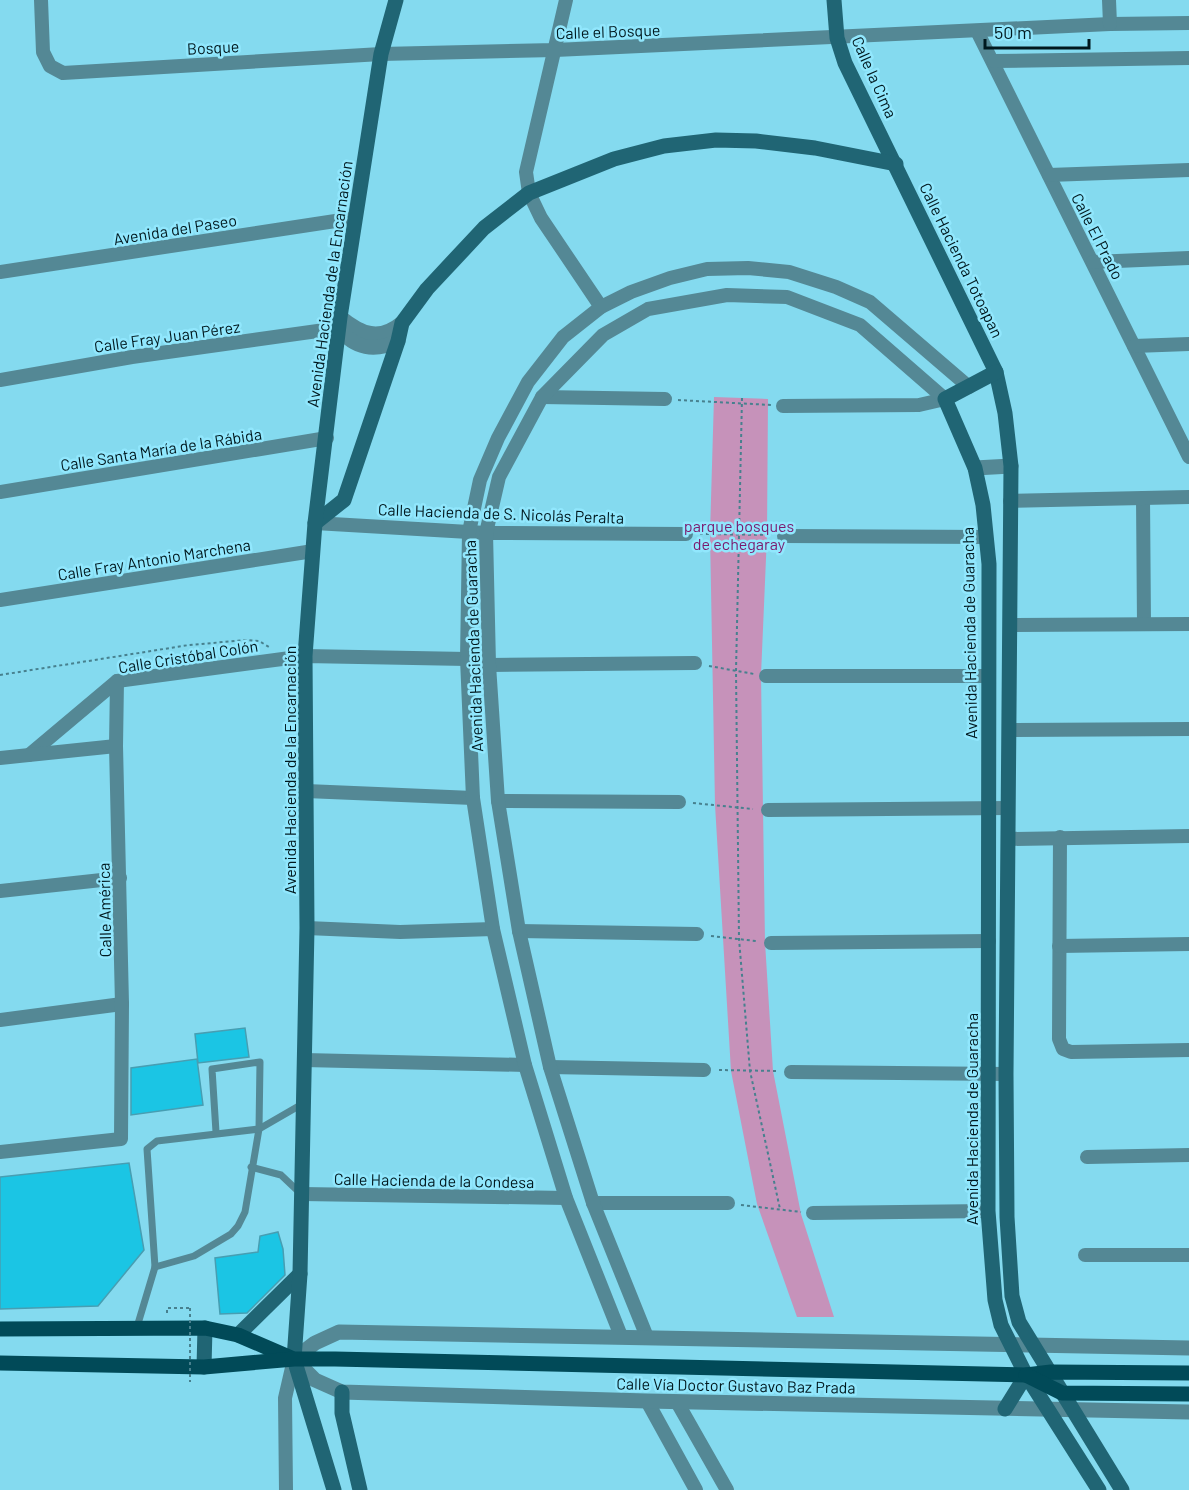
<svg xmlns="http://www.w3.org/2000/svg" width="1189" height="1490" font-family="Barlow,sans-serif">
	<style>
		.green { fill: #c692ba }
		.building { fill: #1bc5e4; stroke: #479eb2; stroke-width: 1.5 }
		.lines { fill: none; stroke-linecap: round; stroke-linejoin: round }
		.path { stroke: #47808e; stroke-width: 2; stroke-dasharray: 3 3; stroke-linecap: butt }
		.service { stroke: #548895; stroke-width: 7 }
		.minor { stroke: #548895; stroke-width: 14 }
		.tertiary { stroke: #548895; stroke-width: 15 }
		.secondary { stroke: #206574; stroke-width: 15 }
		.primary { stroke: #014a58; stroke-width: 15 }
		.path-bridge { stroke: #47808e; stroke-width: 2; stroke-dasharray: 3 3; stroke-linecap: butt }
		.labels { text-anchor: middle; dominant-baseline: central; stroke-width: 5; stroke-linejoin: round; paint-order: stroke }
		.street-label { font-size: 16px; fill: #00181e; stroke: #91e7fd }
		.park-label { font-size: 16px; fill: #7b196d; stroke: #91e7fd }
	</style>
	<rect width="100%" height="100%" fill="#84daef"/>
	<polygon class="green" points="714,397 768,399 767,535 761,675 765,942 773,1071 801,1214 834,1317 797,1317 757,1204 731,1071 715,805 710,534"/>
	<g class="building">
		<polygon points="245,1028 249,1057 198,1063 195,1034"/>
		<polygon points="197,1059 203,1105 131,1115 131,1068"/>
		<polygon points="129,1163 144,1250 98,1306 0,1309 0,1177"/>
		<polygon points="278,1232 283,1249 285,1275 247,1313 220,1314 215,1258 258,1252 260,1236"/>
	</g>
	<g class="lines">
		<g class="path">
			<polyline points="742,398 736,671 739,939 750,1071 780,1209"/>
			<polyline points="678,400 771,405"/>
			<polyline points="700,534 772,535"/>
			<polyline points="709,666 754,674"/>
			<polyline points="0,675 189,645 247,640 259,641 269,647"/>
			<polyline points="693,803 753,809"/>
			<polyline points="711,936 756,941"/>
			<polyline points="719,1070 779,1071"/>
			<polyline points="741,1205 801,1212"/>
			<polyline points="167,1313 167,1308 190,1308"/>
		</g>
		<g class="service">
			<polyline points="251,1167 281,1175 300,1193"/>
			<polyline points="155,1267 194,1256 231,1234 238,1226 245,1212 259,1129 260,1062 212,1069 216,1132"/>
			<polyline points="137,1327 155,1267 147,1149 157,1141 259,1129 304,1103"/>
		</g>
		<g class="minor">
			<polyline points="41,0 43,52 50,66 63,73 381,54 555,50 1110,24 1189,23"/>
			<polyline points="566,0 526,172 529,193 541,218 601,307"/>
			<polyline points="1109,0 1110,24"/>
			<polyline points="977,31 1189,457"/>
			<polyline points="994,61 1189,58"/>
			<polyline points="1049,175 1189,170"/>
			<polyline points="1093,262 1189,258"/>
			<polyline points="0,272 355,218"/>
			<polyline points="1134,346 1189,344"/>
			<polyline points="0,380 132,357 339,328"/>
			<polyline points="542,397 665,399"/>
			<polyline points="783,406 919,405 945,399"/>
			<polyline points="0,492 327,438"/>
			<polyline points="1143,498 1144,624"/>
			<polyline points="1010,501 1189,497"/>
			<polyline points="315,523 486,533 686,534"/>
			<polyline points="784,536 986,537"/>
			<polyline points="0,600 313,551"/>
			<polyline points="1010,625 1189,624"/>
			<polyline points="489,665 695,663"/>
			<polyline points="766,676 989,676"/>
			<polyline points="1009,730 1189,729"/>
			<polyline points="29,755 117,681 305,656 467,659"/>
			<polyline points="0,758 116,746"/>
			<polyline points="306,791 473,798"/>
			<polyline points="498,801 679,802"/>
			<polyline points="768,810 1008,808"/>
			<polyline points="1060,837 1059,1039 1063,1049 1071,1052 1189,1050"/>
			<polyline points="1009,839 1189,836"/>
			<polyline points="0,891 120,878"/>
			<polyline points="307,928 400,932 493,929"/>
			<polyline points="519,931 697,934"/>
			<polyline points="771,943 989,941"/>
			<polyline points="1059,946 1189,944"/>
			<polyline points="0,1020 122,1004"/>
			<polyline points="304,1060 525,1065"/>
			<polyline points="550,1067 704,1070"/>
			<polyline points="791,1072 1006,1074"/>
			<polyline points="0,1152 121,1139 122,1004 116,746 117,681"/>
			<polyline points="1087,1157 1189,1155"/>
			<polyline points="302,1194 566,1198"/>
			<polyline points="593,1203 728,1203"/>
			<polyline points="813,1213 988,1211"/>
			<polyline points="1085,1255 1189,1255"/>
			<polyline points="621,1336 566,1198 525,1065 493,929 473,798 467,659 469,532 480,480 498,438 528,382 563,337 601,307 631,292 670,278 707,269 748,268 789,272 836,287 870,302 969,387"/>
			<polyline points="647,1337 593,1203 550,1067 519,931 498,801 489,665 486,533 499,477 542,397 603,335 648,309 727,295 787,297 860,325 945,399"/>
			<polyline points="647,1401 696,1490"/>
			<polyline points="677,1402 727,1490"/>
			<polyline points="286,1490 285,1398 294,1359"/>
		</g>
		<g class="tertiary">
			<path d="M340,317C361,334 379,342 402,323"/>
			<path d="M339,328C354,349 375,352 398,341"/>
			<polyline points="975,468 1011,466"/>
			<polyline points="1189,1348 339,1332 315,1343 294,1359 315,1380 342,1392 647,1401 1189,1412"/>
		</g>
		<g class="secondary">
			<polyline points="834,0 837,38 845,63 996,372 1005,413 1011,466 1006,1074 1007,1217 1012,1296 1019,1322 1122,1490"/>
			<polyline points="996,372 945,399 975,468 983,505 989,564 988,1211 995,1300 1001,1325 1026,1375 1099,1490"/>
			<polyline points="315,523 344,500 398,341 402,323 427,289 484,228 529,193 614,159 664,146 716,140 756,141 815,148 896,164"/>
			<polyline points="238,1335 300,1274"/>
			<polyline points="204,1367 205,1328"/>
			<polyline points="342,1392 342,1413 360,1490"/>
			<polyline points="1005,1409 1026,1375"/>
			<polyline points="334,1490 294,1359 300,1274 307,928 305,656 315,523 340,317 381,54 396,0"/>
		</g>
		<g class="primary">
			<polyline points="0,1329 205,1328 238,1335 291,1358"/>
			<polyline points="0,1363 204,1367 294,1359 335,1359 1026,1375 1051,1372 1189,1373"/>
			<polyline points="1026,1375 1062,1393 1189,1394"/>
		</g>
		<polyline class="path-bridge" points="190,1308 190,1382"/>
	</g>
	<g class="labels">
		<g class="street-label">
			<text transform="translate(608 31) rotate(-2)">Calle el Bosque</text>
			<text transform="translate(213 47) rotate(-3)">Bosque</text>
			<text transform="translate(875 77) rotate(66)">Calle la Cima</text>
			<text transform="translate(175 229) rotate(-9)">Avenida del Paseo</text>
			<text transform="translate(1098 236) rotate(63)">Calle El Prado</text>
			<text transform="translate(962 260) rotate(64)">Calle Hacienda Totoapan</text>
			<text transform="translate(329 284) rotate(-82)">Avenida Hacienda de la Encarnación</text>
			<text transform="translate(167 336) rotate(-8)">Calle Fray Juan Pérez</text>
			<text transform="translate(161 449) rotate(-9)">Calle Santa María de la Rábida</text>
			<text transform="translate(501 513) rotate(2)">Calle Hacienda de S. Nicolás Peralta</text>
			<text transform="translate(154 559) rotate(-9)">Calle Fray Antonio Marchena</text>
			<text transform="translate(969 633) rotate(-91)">Avenida Hacienda de Guaracha</text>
			<text transform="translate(473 646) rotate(-92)">Avenida Hacienda de Guaracha</text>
			<text transform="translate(188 656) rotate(-9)">Calle Cristóbal Colón</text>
			<text transform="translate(289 770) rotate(-90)">Avenida Hacienda de la Encarnación</text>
			<text transform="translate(104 910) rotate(-91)">Calle América</text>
			<text transform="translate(971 1119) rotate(-90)">Avenida Hacienda de Guaracha</text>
			<text transform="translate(434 1180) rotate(1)">Calle Hacienda de la Condesa</text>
			<text transform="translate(736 1385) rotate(1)">Calle Vía Doctor Gustavo Baz Prada</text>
		</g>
		<g class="park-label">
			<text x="739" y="525">parque bosques<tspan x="739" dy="18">de echegaray</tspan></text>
		</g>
	</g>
	<path d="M985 39v9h104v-9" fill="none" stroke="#00181e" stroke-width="3"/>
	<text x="994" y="39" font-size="18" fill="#00181e" stroke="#91e7fd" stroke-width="4.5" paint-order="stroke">50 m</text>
</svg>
